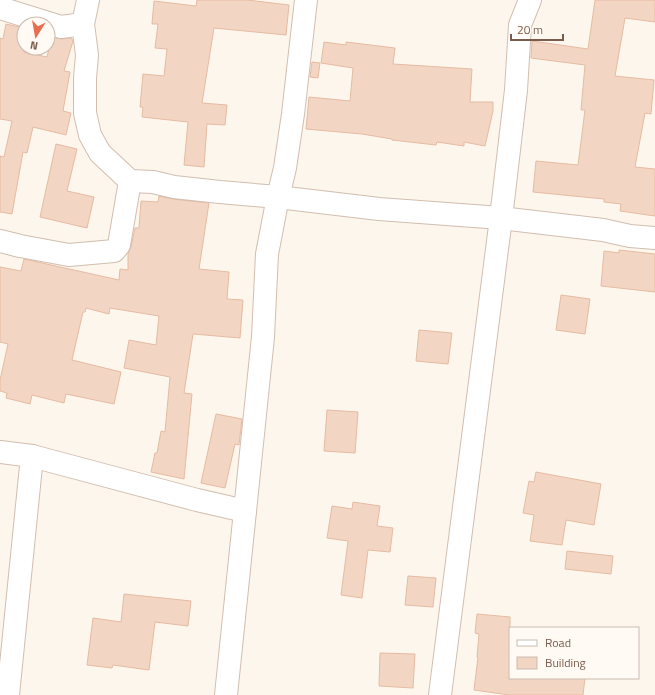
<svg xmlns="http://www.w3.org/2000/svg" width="655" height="695" font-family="'Titillium Web',sans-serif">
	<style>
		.building { fill: #f3d5c3; stroke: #e6bba3 }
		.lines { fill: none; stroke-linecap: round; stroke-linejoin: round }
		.minor-casing { stroke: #d1beb0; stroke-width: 24 }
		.minor { stroke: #fff; stroke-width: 22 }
	</style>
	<rect width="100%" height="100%" fill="#fdf6ec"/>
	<g class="building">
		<polygon points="197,0 247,0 289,5 286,35 214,28 202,103 227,105 225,125 207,124 204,167 184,165 188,122 142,117 143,107 140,107 143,74 164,76 167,49 155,48 158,24 152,24 154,1 196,6"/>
		<polygon points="595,0 655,0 655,22 625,18 615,76 654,80 651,114 645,113 635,167 655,169 655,216 620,211 621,204 604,202 604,199 533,192 536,161 578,165 585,110 581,110 585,65 531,58 532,41 588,49"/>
		<polygon points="6,24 19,27 17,34 24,36 24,52 47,57 52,37 62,39 70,38 72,39 73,41 64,71 70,72 63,111 71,113 66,135 33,127 27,153 23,152 12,214 0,212 0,156 4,157 12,121 0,119 0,38 3,39"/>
		<polygon points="324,42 346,45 346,42 395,48 393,64 472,69 470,102 493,102 493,111 485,146 464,142 464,146 437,142 436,145 392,140 392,139 362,134 306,129 309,97 350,101 353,68 321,63"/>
		<polygon points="312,62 320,63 318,78 310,77"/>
		<polygon points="56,144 77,149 67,191 94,197 87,228 40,217"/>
		<polygon points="159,196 173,199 209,203 199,269 229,272 227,299 243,300 240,338 193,334 184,393 192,394 184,479 151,472 155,453 157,453 161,431 165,432 170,377 124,368 129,340 156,345 159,316 110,308 109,314 86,308 85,312 83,312 72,360 121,372 114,404 66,394 64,403 32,395 30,404 6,398 7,393 0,391 0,380 8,344 0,342 0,267 21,271 24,259 119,280 120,269 128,270 128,254 131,247 135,228 139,228 141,201 158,202"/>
		<polygon points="619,250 655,254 655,292 601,286 604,251 619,253"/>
		<polygon points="561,295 590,299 585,334 556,330"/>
		<polygon points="419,330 452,333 448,364 416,361"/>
		<polygon points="327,410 358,412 355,453 324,451"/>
		<polygon points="216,414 242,419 239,445 235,444 225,488 201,483"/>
		<polygon points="536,472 601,484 594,525 566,520 562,545 530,541 534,515 523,513 529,481 534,482"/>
		<polygon points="353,502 380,506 377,526 393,528 390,552 368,550 362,598 341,595 348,541 327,538 332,506 352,509"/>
		<polygon points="567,551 613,556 611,574 565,569"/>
		<polygon points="408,576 436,578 433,607 405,605"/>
		<polygon points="124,594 191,601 188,626 155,622 149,670 113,665 112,668 87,665 93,618 121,622"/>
		<polygon points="477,614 510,617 510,678 585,678 583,695 509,695 474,690 478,657 477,657 479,634 475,633"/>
		<polygon points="380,653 415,654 413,688 379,686"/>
	</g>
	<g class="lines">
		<g class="minor-casing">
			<g id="minor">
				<polyline points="88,0 83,24 87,55 85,78 85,113 90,135 100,153 130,181 153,182 174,187 220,192 278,197 379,209 501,218 603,230 630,236 655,238"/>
				<polyline points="0,8 61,27 83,24"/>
				<polyline points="0,241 20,246 69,255 114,251 119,245 130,181"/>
				<polyline points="0,452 32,456 197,500 245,511"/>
				<polyline points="8,695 32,456"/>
				<polyline points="226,695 263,337 267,254 278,197 285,168 293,114 306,0"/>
				<polyline points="440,695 501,218 516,90 520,25 530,0"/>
			</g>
		</g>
		<use href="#minor" class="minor"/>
	</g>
	<rect x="509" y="627" width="130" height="52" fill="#fffaf3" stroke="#cabbb1"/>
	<rect x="517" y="640" width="20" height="6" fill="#ffffff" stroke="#cabbb1"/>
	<text x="545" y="647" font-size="12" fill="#7a5c4d">Road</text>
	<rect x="517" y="657" width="20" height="12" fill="#f3d5c3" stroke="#cabbb1"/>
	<text x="545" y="667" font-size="12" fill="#7a5c4d">Building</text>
	<g transform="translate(36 36) rotate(191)"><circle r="19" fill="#fffaf3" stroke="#cabbb1"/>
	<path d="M0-3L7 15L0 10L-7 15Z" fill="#e76f51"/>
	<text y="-6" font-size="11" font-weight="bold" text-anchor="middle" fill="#7a5c4d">N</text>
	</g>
	<path d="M511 34v6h52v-6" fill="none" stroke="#7a5c4d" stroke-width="2"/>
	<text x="517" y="34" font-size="12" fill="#7a5c4d" stroke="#fffaf3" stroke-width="3" paint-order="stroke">20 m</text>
</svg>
